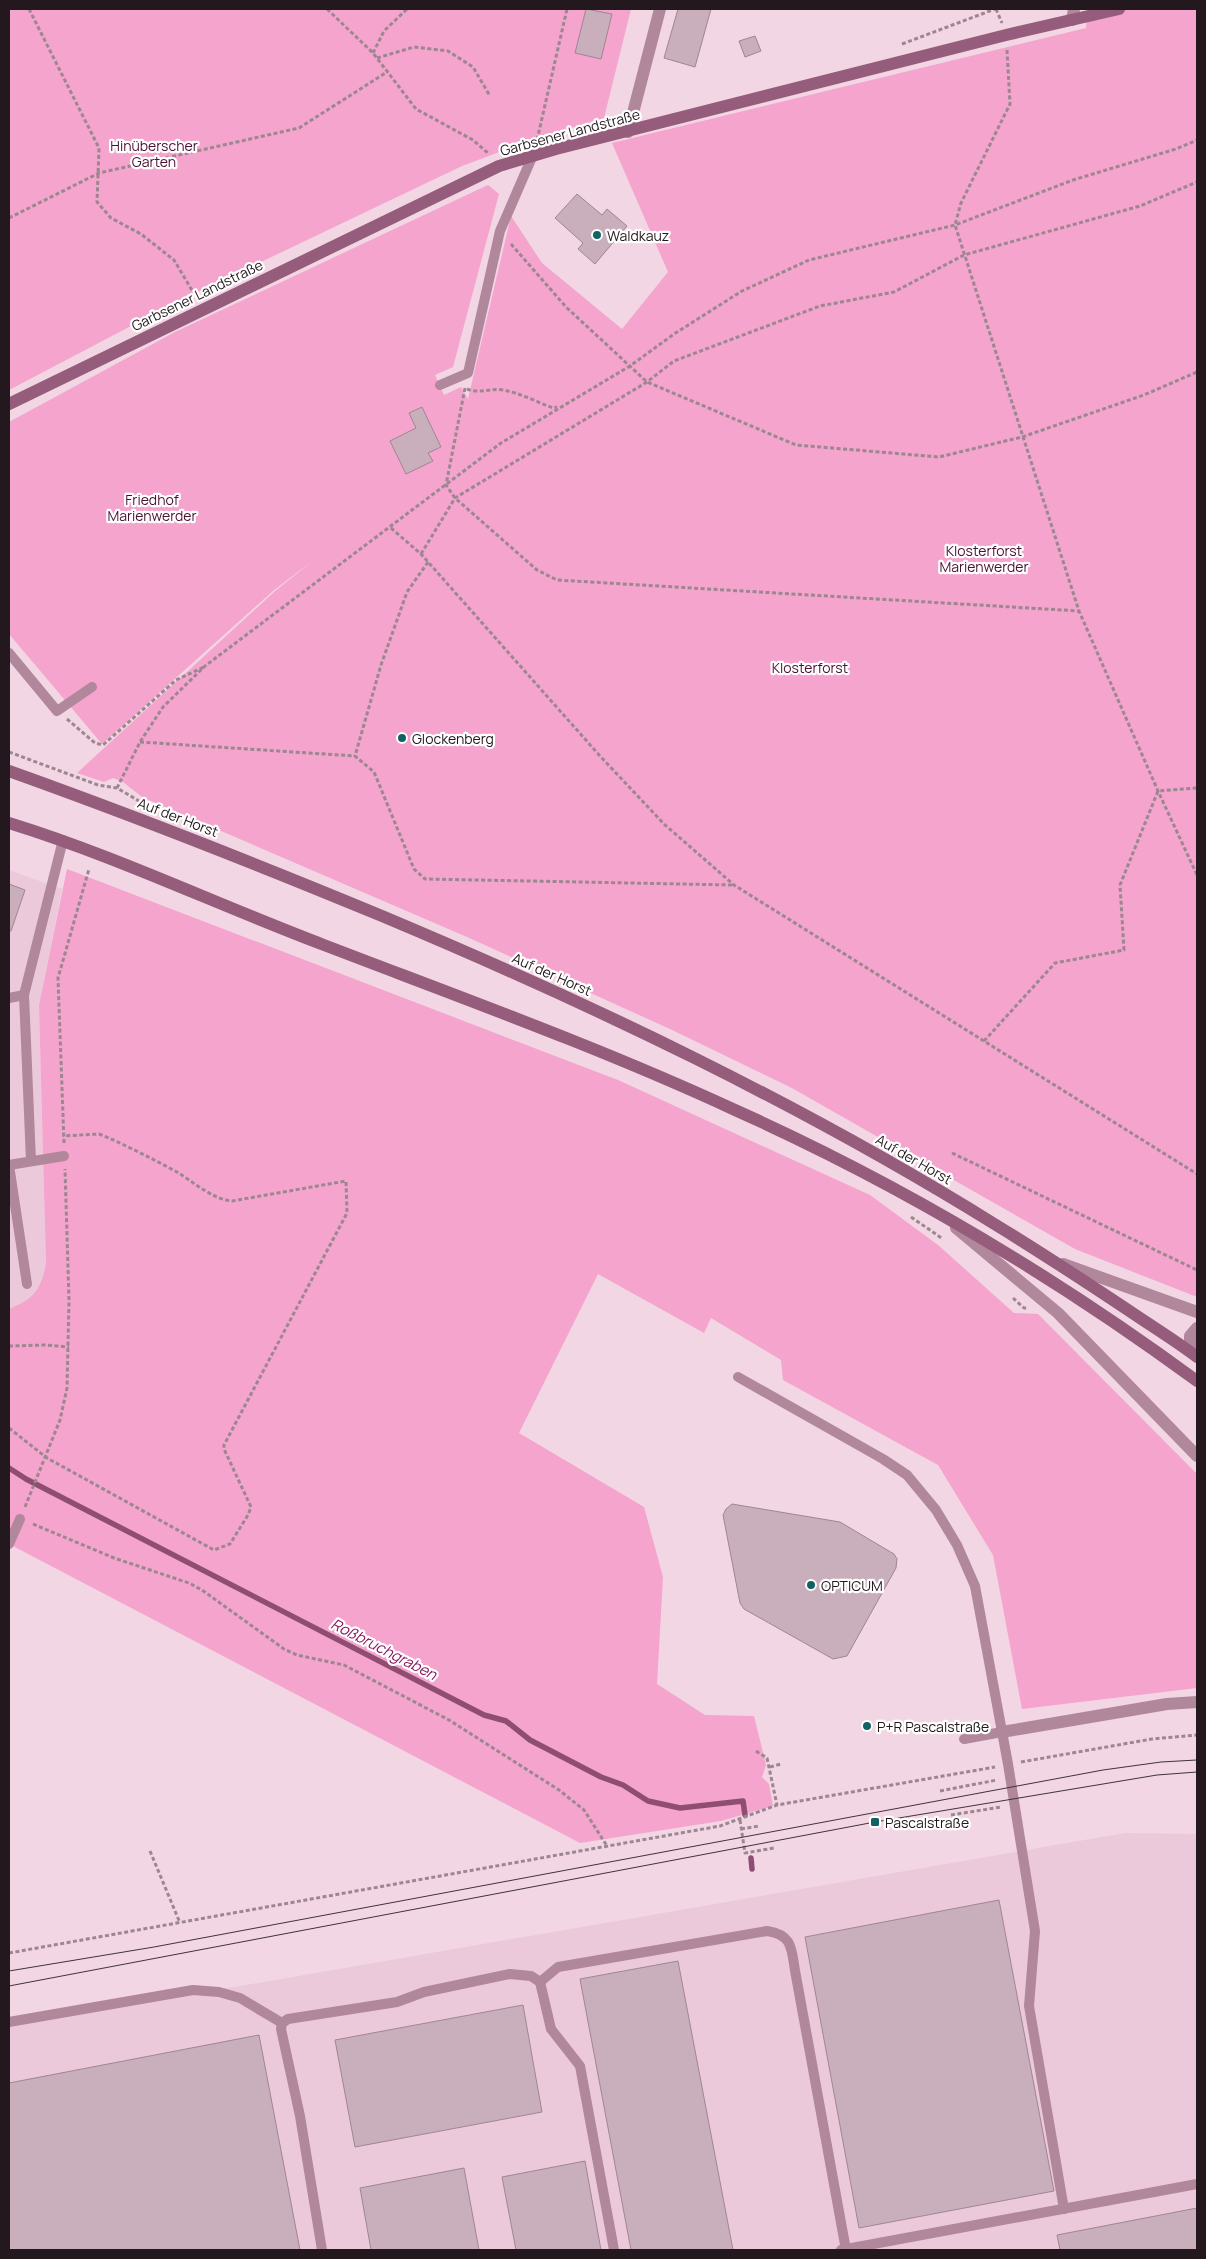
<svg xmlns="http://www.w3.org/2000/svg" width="1206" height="2259" font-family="Manrope,sans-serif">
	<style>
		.built { fill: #ecc9da }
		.green { fill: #f4a4cd }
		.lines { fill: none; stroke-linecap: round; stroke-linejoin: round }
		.stream { stroke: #8e4d71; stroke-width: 5.5 }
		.building { fill: #c9aebb; stroke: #9f8692 }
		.path { stroke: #9c8791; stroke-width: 3; stroke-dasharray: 4 2.5; stroke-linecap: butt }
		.lane { stroke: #b0879b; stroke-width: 10 }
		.street { stroke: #b0879b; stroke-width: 12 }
		.secondary { stroke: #965c7b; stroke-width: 12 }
		.tram { stroke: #403339; stroke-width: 1 }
		.poi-dot { fill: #126264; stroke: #fff; stroke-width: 2 }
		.labels { text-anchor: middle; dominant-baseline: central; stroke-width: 4.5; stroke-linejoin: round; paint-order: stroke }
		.street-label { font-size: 14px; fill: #22181d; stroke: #fff }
		.park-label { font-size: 14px; fill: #4a1133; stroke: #fff }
		.poi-label { font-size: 14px; fill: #22181d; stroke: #fff; text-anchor: start }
		.water-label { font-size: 15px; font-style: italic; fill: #881b60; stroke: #fff }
	</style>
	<rect width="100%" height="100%" fill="#f2d6e3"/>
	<g class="built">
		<polygon points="9,870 62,889 39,1005 46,1263 43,1278 38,1291 25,1303 9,1309"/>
		<polygon points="1125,1833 1197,1834 1197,2250 9,2250 9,2026"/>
	</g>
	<g class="green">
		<polygon points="9,9 631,9 604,118 529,141 462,166 171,305 9,390"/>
		<polygon points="1088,9 1197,9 1197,1297 1075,1249 790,1087 670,1029 467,937 142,797 123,782 113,778 104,782 77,773 274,592 316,558 273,591 102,744 9,634 9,422 175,332 488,185 499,194 453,367 435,375 444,395 461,387 468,399 511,216 542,263 622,329 668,272 612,143 1086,28"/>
		<path d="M67,869L618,1080L870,1195L938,1245L1014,1313L1038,1314L1197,1474V1688L1022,1709L993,1555L938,1465L783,1380L781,1360L711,1318L704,1333L598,1274L519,1433L644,1507L663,1577L657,1684L705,1715L754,1716L766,1765L762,1777L769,1784L773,1806L721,1821L580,1843L9,1544V1309C34,1299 41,1290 46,1263L39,1005Z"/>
	</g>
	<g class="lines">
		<g class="stream">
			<polyline points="9,1468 26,1479 484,1715 506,1721 530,1740 601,1777 623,1785 648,1801 680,1808 743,1801 745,1815"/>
			<polyline points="751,1858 752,1869"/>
		</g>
	</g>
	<g class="building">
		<polygon points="586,9 612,14 601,59 575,53"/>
		<polygon points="678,9 711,9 695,67 664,58"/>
		<polygon points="755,36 761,51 745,57 739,41"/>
		<polygon points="577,194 602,215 607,209 627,226 595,264 578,249 583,243 555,218"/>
		<polygon points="422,407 441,447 428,453 433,461 406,474 390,441 416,428 409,413"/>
		<polygon points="9,884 25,890 11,931 9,931"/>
		<polygon points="732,1504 840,1522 894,1554 897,1559 896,1568 847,1656 833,1659 744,1609 740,1603 723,1515 726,1509"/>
		<polygon points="999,1900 1054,2191 859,2228 805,1937"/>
		<polygon points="678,1961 733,2250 631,2250 580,1979"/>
		<polygon points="523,2005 542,2112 355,2147 335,2040"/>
		<polygon points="259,2035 300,2250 9,2250 9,2083"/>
		<polygon points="585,2161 601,2250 516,2250 502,2177"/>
		<polygon points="464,2168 479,2250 371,2250 360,2188"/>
		<polygon points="1197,2208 1197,2250 1060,2250 1057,2235"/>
	</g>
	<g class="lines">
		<g class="path">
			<polyline points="29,9 99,148 97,202 111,218 141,234 174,260 196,297"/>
			<polyline points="327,9 373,53 416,109 473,140 489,154"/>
			<polyline points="996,9 1002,23"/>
			<polyline points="902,44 995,9"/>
			<polyline points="1007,50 1010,104 961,203 955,225 1079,611 1158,791 1197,875"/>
			<polyline points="373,53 384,31 407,9"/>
			<polyline points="377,58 414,47 448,51 473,67 490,96"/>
			<polyline points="537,140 567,9"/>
			<polyline points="9,218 99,173 299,128 387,72"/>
			<polyline points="511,244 566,307 647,382 796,445 939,457 1022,437 1144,395 1197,372"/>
			<polyline points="465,388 446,485 455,498 537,570 557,580 1079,611"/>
			<path d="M467,389C480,394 490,388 503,390C520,393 537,402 553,408L557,407"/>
			<polyline points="391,528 421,554 600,756 664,824 734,885 1197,1174"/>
			<polyline points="421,554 455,498 647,382 674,361 820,306 894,292 964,255 1140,206 1197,182"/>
			<polyline points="428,562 407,592 381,665 355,756 374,772 414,869 425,879 733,885"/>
			<polyline points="67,719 95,743 103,745 176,680 204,667"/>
			<polyline points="140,742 355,756"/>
			<polyline points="9,752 98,785 117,788 139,801"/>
			<polyline points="117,788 140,742 163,707 205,666 501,443 630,366 674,334 742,291 809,260 955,225 1073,180 1176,149 1197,140"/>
			<polyline points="984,1041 1055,963 1124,950 1120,885 1158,791 1197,788"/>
			<polyline points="64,1143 58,978 89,869"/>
			<polyline points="952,1153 1197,1270"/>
			<polyline points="911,1217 943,1239"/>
			<polyline points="1013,1298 1024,1308 1028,1308"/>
			<polyline points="9,1346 45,1345 69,1347"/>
			<path d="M9,1428L47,1458L214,1550L230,1544L248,1515L251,1507L224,1449V1445L347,1213L346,1181L232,1201C211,1199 193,1181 175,1171C153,1159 131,1148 109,1138L99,1134L63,1136"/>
			<polyline points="25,1507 60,1420 67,1388 69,1300 65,1169"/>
			<polyline points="33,1524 114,1558 189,1583 202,1590 284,1649 297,1655 344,1665 449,1720 559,1790 584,1810 607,1846"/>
			<polyline points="756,1751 767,1758 777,1805"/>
			<polyline points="1021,1762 1152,1739 1197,1735"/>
			<polyline points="770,1767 781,1764"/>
			<polyline points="940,1791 997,1780"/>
			<polyline points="951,1815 1001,1807"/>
			<polyline points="740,1820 745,1853 774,1848"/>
			<polyline points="741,1829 759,1826"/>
			<polyline points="150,1851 180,1923"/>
			<polyline points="9,1953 720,1826 777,1805 995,1767"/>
		</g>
		<g class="lane">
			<polyline points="440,385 468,373 500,231 533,155"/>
			<polyline points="9,653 57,711 92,687"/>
			<polyline points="9,998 24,995"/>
			<polyline points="31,1161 24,995 63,840"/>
			<polyline points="9,1165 27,1284"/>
			<polyline points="9,1165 64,1156"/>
			<polyline points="738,1377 883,1459 907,1475 936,1510 957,1545 975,1586 1008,1764 1035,1931 1029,2006 1064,2209"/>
			<polyline points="9,1544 20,1519"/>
			<polyline points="964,1739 1002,1732"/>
			<path d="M540,1982L558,1967L767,1931C795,1935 791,1952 796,1976L846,2250"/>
			<polyline points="9,2022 193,1990 219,1992 240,1998 282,2023"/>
			<polyline points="322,2250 300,2116 281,2029 282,2023 288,2019 397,2002 424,1992 510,1974 531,1976 540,1982 551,2029 580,2066 614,2250"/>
			<polyline points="841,2250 1197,2184"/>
		</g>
		<g class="street">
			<polyline points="1072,20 1074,9"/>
			<polyline points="628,132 660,9"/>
			<polyline points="956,1228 1058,1313 1197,1456"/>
			<polyline points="1063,1264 1197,1312"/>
			<polyline points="1190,1351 1190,1336 1197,1328"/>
			<polyline points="1002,1732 1167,1704 1197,1702"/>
		</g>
		<g class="secondary">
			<polyline points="9,404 499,166 556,149 1006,35 1119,9"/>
			<path d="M9,771C135,816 259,865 382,916C594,1005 801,1104 996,1225C1042,1253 1086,1282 1131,1312C1153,1327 1176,1341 1197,1357"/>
			<path d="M9,823C116,856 218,905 324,945C462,998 601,1048 735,1110C898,1183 1054,1276 1197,1381"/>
		</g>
		<g class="tram">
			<polyline points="9,1971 154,1947 1103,1770 1161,1762 1197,1760"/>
			<polyline points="9,1986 875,1822 1157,1775 1197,1772"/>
		</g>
	</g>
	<g class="poi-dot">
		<circle cx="597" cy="235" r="5"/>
		<circle cx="402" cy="738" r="5"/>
		<circle cx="811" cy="1585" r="5"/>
		<circle cx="867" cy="1726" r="5"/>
		<rect x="870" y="1817" width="10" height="10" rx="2.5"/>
	</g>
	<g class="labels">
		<g class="street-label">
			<text transform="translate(570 132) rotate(-15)">Garbsener Landstraße</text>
			<text transform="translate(197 295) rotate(-26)">Garbsener Landstraße</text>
			<text transform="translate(178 817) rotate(21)">Auf der Horst</text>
			<text transform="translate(552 974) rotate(24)">Auf der Horst</text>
			<text transform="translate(914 1159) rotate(30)">Auf der Horst</text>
		</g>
		<g class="park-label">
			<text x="154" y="145">Hinüberscher<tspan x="154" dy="16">Garten</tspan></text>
			<text x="152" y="499">Friedhof<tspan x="152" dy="16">Marienwerder</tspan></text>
			<text x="984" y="550">Klosterforst<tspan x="984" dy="16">Marienwerder</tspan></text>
			<text x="810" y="667">Klosterforst</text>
		</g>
		<g class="poi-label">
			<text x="607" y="235">Waldkauz</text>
			<text x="412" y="738">Glockenberg</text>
			<text x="821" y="1585">OPTICUM</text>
			<text x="877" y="1726">P+R Pascalstraße</text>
			<text x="885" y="1822">Pascalstraße</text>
		</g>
		<g class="water-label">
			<text transform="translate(384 1649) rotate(27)">Roßbruchgraben</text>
		</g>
	</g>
	<rect width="1206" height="2259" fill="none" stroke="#22181d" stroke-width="20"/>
</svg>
